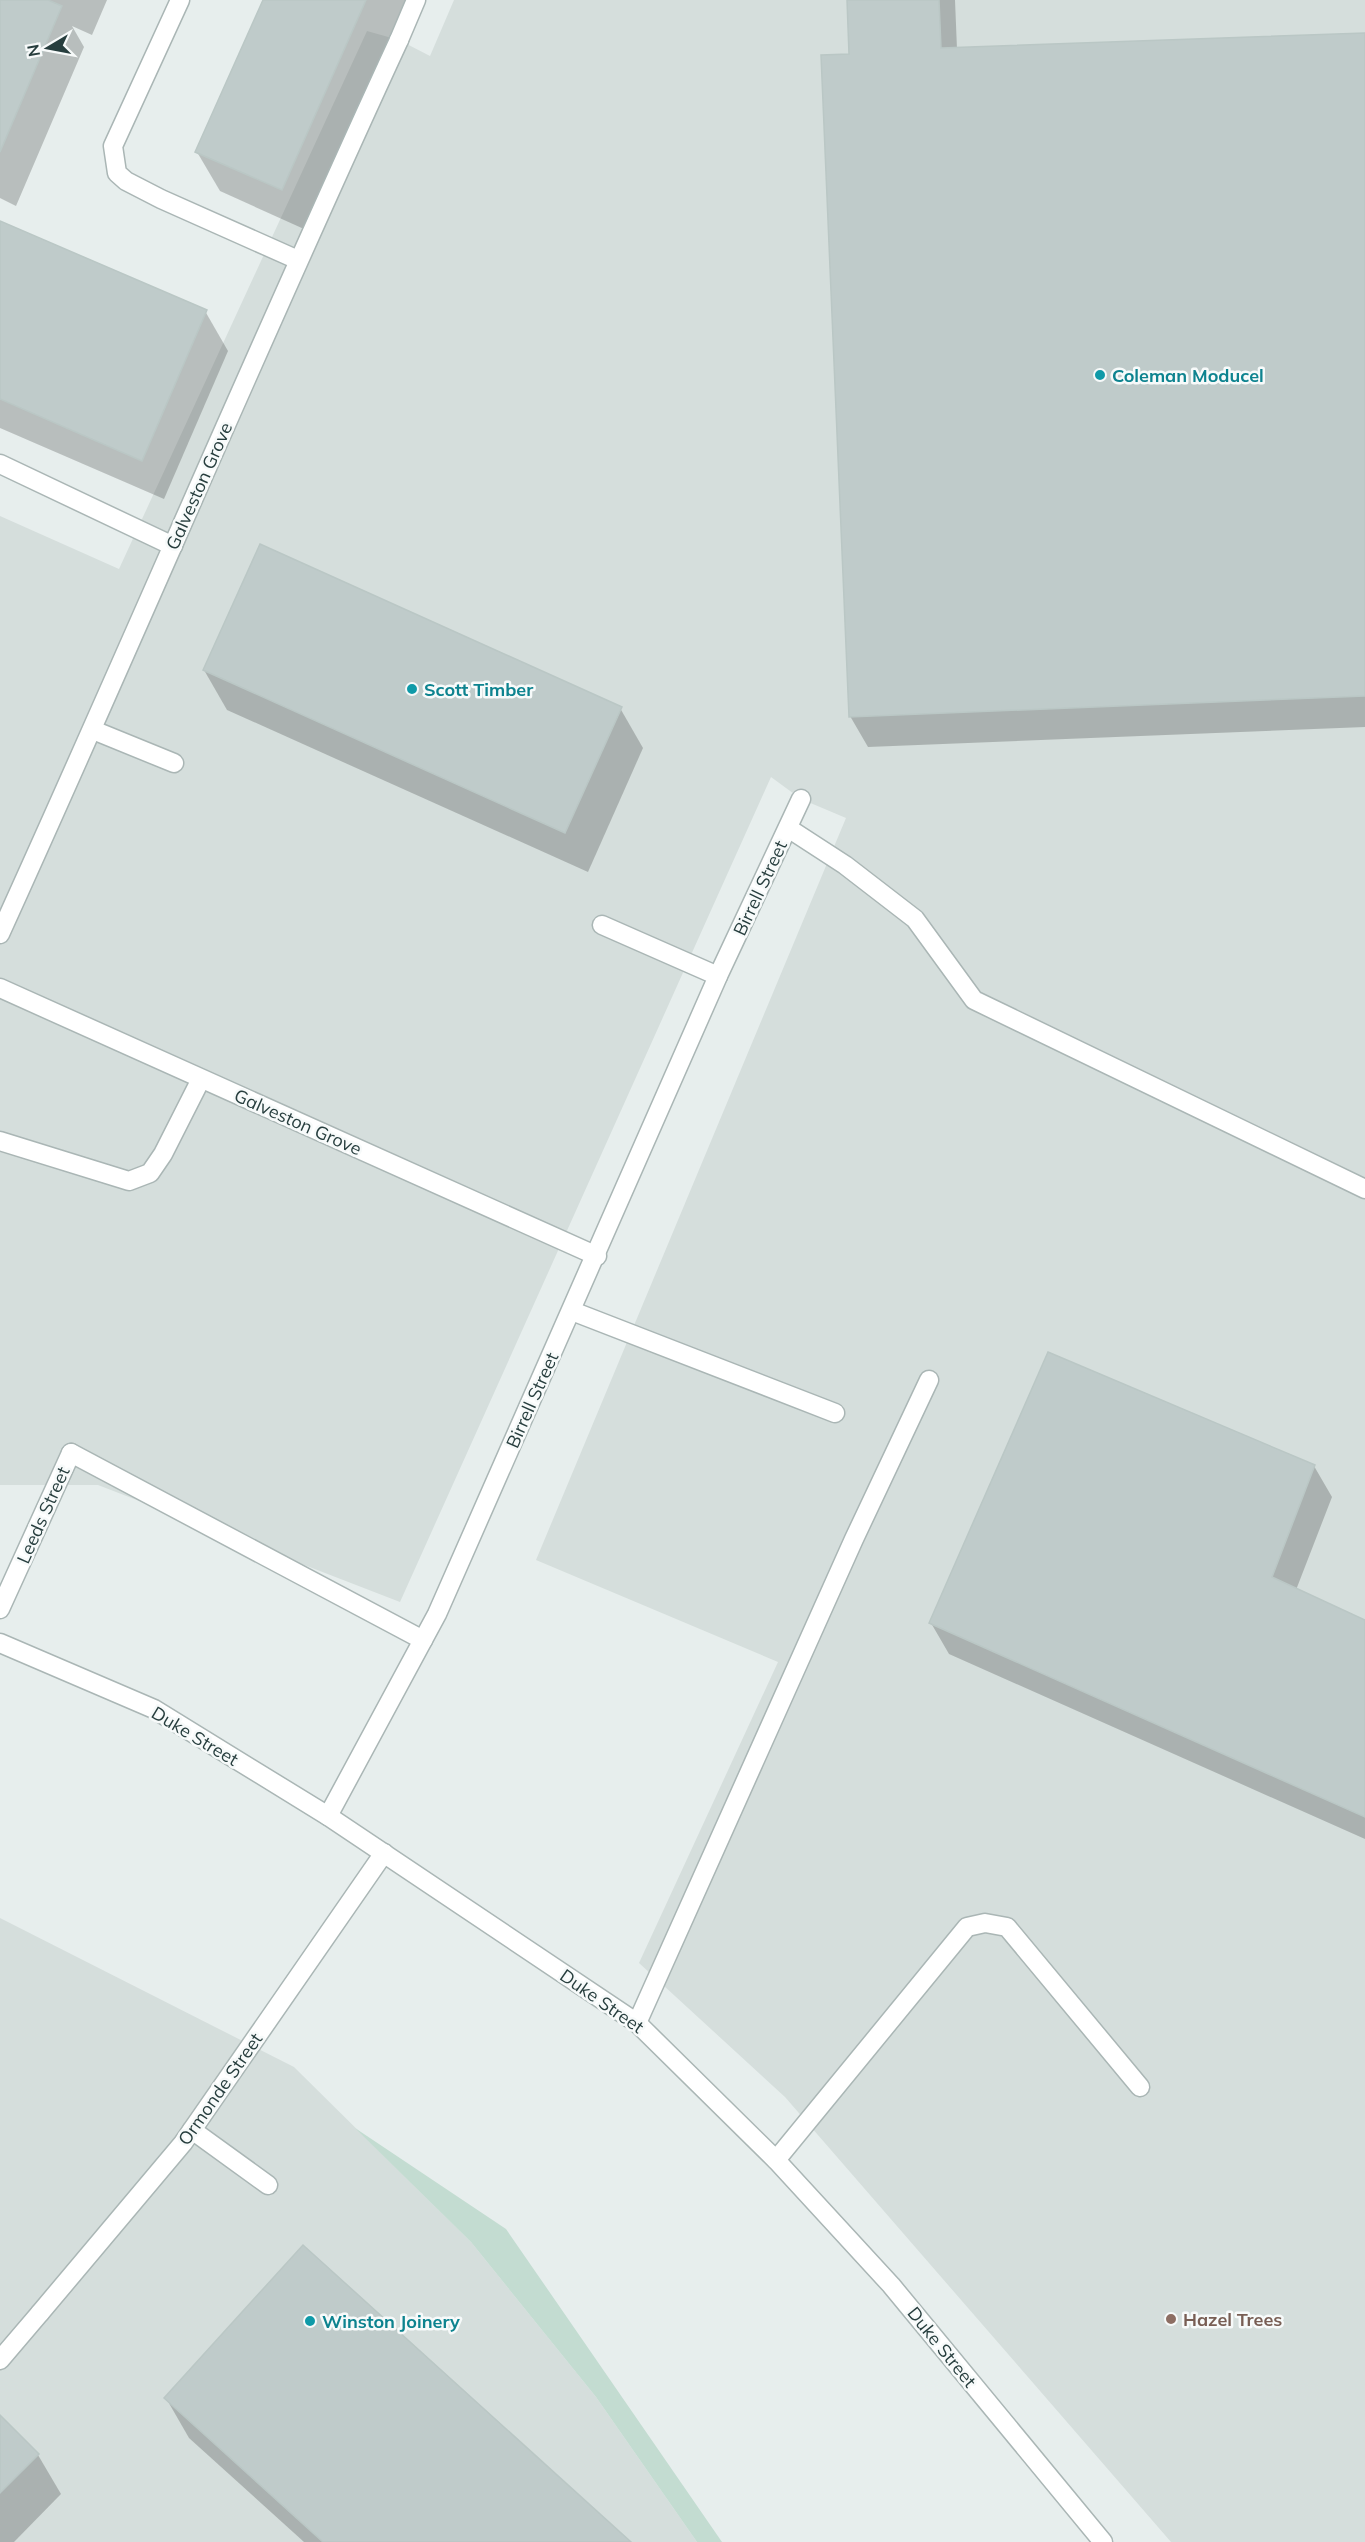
<svg xmlns="http://www.w3.org/2000/svg" width="1365" height="2542" font-family="Mulish,sans-serif">
	<style>
		.built { fill: #d5dedc }
		.green { fill: #c3dcd1 }
		.shadow { fill: #0003 }
		.building { fill: #bfcbca; stroke: #bac7c5; stroke-width: 1.5 }
		.lines { fill: none; stroke-linecap: round; stroke-linejoin: round }
		.service-casing { stroke: #aab6b5; stroke-width: 21 }
		.minor-casing { stroke: #aab6b5; stroke-width: 21 }
		.tertiary-casing { stroke: #aab6b5; stroke-width: 21 }
		.service { stroke: #fff; stroke-width: 18 }
		.minor { stroke: #fff; stroke-width: 18 }
		.tertiary { stroke: #fff; stroke-width: 18 }
		.culture-dot { fill: #0f9aa8; stroke: #f7fafa; stroke-width: 2 }
		.education-dot { fill: #8d6e63; stroke: #f7fafa; stroke-width: 2 }
		.labels { text-anchor: middle; dominant-baseline: central; stroke-width: 5; stroke-linejoin: round; paint-order: stroke }
		.culture-label { font-size: 18px; font-weight: bold; fill: #0d838f; stroke: #f7fafa; text-anchor: start }
		.street-label { font-size: 18px; fill: #273e3e; stroke: #f7fafa }
		.education-label { font-size: 18px; font-weight: bold; fill: #785e54; stroke: #f7fafa; text-anchor: start }
	</style>
	<rect width="100%" height="100%" fill="#e7eeed"/>
	<g class="built">
		<polygon points="454,0 1365,0 1365,2542 1171,2542 785,2097 639,1963 778,1662 536,1560 846,818 801,799 771,777 400,1602 98,1485 0,1485 0,516 119,569 367,31 399,40 430,56"/>
		<polygon points="0,1918 294,2067 471,2242 596,2397 697,2542 0,2542"/>
	</g>
	<polygon class="green" points="355,2128 506,2229 722,2542 697,2542 596,2397 471,2242"/>
	<g class="shadow">
		<polygon points="0,0 107,0 92,35 72,26 84,47 16,206 0,198"/>
		<polygon points="265,0 407,0 304,229 220,191 197,152"/>
		<polygon points="848,0 955,0 957,49 1365,34 1365,727 868,747 850,716 851,55"/>
		<polygon points="0,222 205,311 228,351 164,499 0,428"/>
		<polygon points="204,670 620,708 643,748 588,872 227,710"/>
		<polygon points="1314,1466 1332,1497 1296,1590 1365,1622 1365,1839 949,1654 931,1623"/>
		<polygon points="166,2398 628,2542 304,2542 189,2438"/>
		<polygon points="0,2417 38,2455 61,2494 14,2542 0,2542"/>
	</g>
	<g class="building">
		<polygon points="0,0 48,0 62,6 0,152"/>
		<polygon points="263,0 366,0 282,190 195,152"/>
		<polygon points="847,0 939,0 941,48 1365,33 1365,696 849,717 821,55 849,54"/>
		<polygon points="0,221 207,310 142,461 0,399"/>
		<polygon points="260,544 622,707 565,833 203,670"/>
		<polygon points="1048,1352 1315,1465 1272,1577 1365,1620 1365,1817 929,1623"/>
		<polygon points="303,2245 631,2542 323,2542 164,2398"/>
		<polygon points="0,2415 39,2454 0,2493"/>
	</g>
	<g class="lines">
		<g class="service-casing">
			<g id="service">
				<polyline points="180,0 113,146 117,173 126,181 161,199 298,260"/>
				<polyline points="399,40 416,0"/>
				<polyline points="0,464 173,546"/>
				<polyline points="93,730 174,763"/>
				<polyline points="788,828 845,865 915,919 974,1000 1365,1189"/>
				<polyline points="0,1141 129,1181 150,1173 163,1154 201,1079"/>
				<polyline points="572,1311 835,1413"/>
				<polyline points="71,1453 423,1640"/>
				<polyline points="637,2023 854,1539 929,1380"/>
				<polyline points="192,2130 268,2185"/>
				<polyline points="776,2160 967,1927 985,1923 1007,1927 1140,2087"/>
				<polyline points="0,2360 40,2313"/>
			</g>
		</g>
		<g class="minor-casing">
			<g id="minor">
				<polyline points="602,925 718,976"/>
				<path d="M0,934C135,637 262,336 399,40"/>
				<polyline points="0,988 597,1256"/>
				<polyline points="0,1609 71,1453"/>
				<polyline points="328,1816 437,1614 718,976 801,799"/>
				<polyline points="40,2313 183,2143 384,1853"/>
			</g>
		</g>
		<g class="tertiary-casing">
			<polyline id="tertiary" points="0,1643 154,1709 328,1816 637,2023 776,2160 891,2285 1103,2542"/>
		</g>
		<use href="#service" class="service"/>
		<use href="#minor" class="minor"/>
		<use href="#tertiary" class="tertiary"/>
	</g>
	<g class="culture-dot">
		<circle cx="1100" cy="375" r="6"/>
		<circle cx="412" cy="689" r="6"/>
		<circle cx="310" cy="2321" r="6"/>
	</g>
	<circle class="education-dot" cx="1171" cy="2319" r="6"/>
	<g class="labels">
		<g class="culture-label">
			<text x="1112" y="375">Coleman Moducel</text>
			<text x="424" y="689">Scott Timber</text>
			<text x="322" y="2321">Winston Joinery</text>
		</g>
		<g class="street-label">
			<text transform="translate(199 486) rotate(-66)">Galveston Grove</text>
			<text transform="translate(760 888) rotate(-65)">Birrell Street</text>
			<text transform="translate(298 1122) rotate(24)">Galveston Grove</text>
			<text transform="translate(532 1400) rotate(-66)">Birrell Street</text>
			<text transform="translate(43 1515) rotate(-66)">Leeds Street</text>
			<text transform="translate(195 1736) rotate(31)">Duke Street</text>
			<text transform="translate(602 2001) rotate(35)">Duke Street</text>
			<text transform="translate(220 2089) rotate(-55)">Ormonde Street</text>
			<text transform="translate(942 2347) rotate(51)">Duke Street</text>
		</g>
		<g class="education-label">
			<text x="1183" y="2319">Hazel Trees</text>
		</g>
	</g>
	<g transform="translate(48 48) rotate(260)" stroke="#f7fafa" stroke-width="4.5" paint-order="stroke">
	<path d="M0-4.5L10 22L0 15L-10 22Z" fill="#273e3e"/>
	<text y="-9" font-size="16" font-weight="bold" text-anchor="middle" fill="#273e3e">N</text>
	</g>
</svg>
